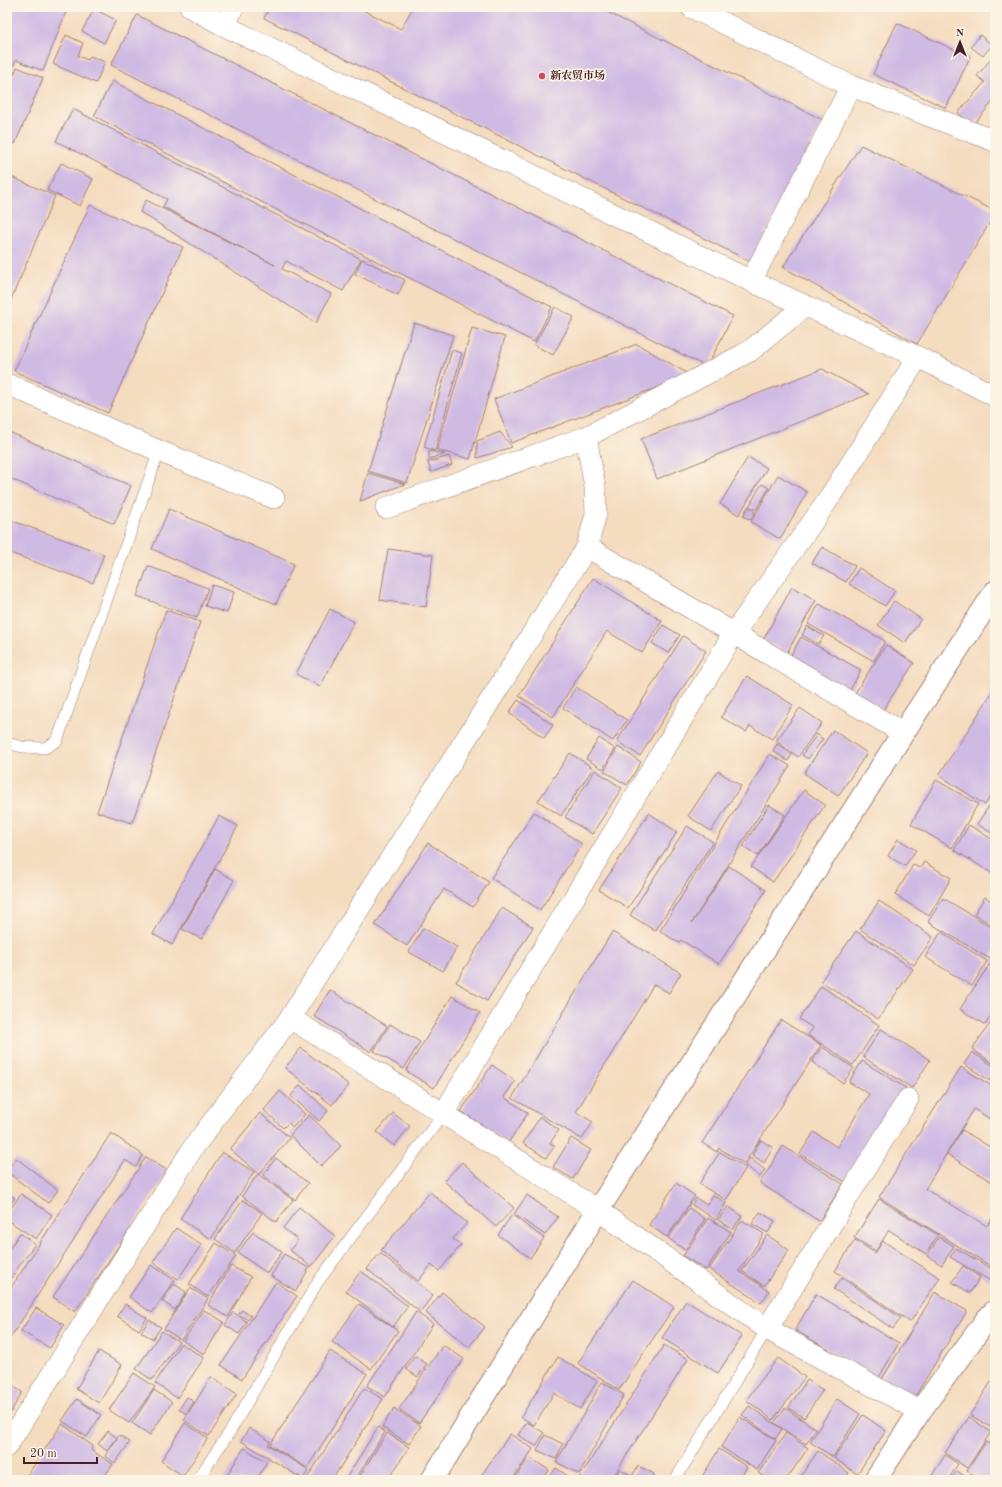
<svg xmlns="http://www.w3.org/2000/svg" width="1002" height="1487" font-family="'Old Standard TT','Noto Serif SC',serif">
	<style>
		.building { fill: #cfbae4 }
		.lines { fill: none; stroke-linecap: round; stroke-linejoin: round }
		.lane-casing { stroke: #9f7e75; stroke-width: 12 }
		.street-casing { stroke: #9f7e75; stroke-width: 22 }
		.secondary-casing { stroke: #9f7e75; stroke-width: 24 }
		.lane { stroke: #fff; stroke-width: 11 }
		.street { stroke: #fff; stroke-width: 21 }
		.secondary { stroke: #fff; stroke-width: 22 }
		.poi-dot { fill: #d1495b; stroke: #fcf5e5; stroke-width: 1.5 }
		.labels { text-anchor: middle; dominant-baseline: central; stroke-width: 3.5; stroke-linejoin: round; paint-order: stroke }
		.poi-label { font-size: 11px; font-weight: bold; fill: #4a1f2b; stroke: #fcf5e5; text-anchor: start }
	</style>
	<rect width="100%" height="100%" fill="#fcf5e5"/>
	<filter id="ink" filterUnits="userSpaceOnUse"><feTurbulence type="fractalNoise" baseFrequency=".025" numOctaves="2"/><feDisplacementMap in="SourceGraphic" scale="8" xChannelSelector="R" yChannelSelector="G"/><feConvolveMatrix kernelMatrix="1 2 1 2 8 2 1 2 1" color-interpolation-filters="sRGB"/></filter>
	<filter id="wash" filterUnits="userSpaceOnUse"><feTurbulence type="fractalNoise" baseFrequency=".012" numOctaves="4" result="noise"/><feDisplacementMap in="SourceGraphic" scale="16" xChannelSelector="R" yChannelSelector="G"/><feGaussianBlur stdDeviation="0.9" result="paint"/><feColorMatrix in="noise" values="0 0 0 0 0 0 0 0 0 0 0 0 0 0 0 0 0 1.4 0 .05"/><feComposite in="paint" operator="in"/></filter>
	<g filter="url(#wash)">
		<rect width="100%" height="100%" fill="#f4dcbf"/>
		<g id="blocks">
			<g class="building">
				<polygon points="7,7 68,7 43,71 16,60 7,83"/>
				<polygon points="270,7 357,7 401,29 413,7 597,7 823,120 751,262 264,18"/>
				<polygon points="94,9 116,20 104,43 82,31"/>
				<polygon points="137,15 733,316 707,367 111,65"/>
				<polygon points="897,23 970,57 946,108 873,74"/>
				<polygon points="66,35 83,43 78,56 88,60 90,56 105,62 96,83 53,64"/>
				<polygon points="980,35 992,45 983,56 971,47"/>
				<polygon points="995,54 995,99 973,125 958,113 985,82 977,76"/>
				<polygon points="17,67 43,78 15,144 7,140 7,92"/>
				<polygon points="112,81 552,307 534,342 94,116"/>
				<polygon points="73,109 361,259 343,291 286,261 282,269 331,294 316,323 140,212 146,200 275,265 163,207 167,199 56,141"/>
				<polygon points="861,145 995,211 995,214 917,344 783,267"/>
				<polygon points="61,163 93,179 80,206 47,190"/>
				<polygon points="7,175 55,196 7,309"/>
				<polygon points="90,205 183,247 108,413 14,371"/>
				<polygon points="362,259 405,280 398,295 355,274"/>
				<polygon points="555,307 574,317 553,355 534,345"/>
				<polygon points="414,323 453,335 407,483 368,471"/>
				<polygon points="472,328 505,337 470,459 437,450"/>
				<polygon points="637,344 690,375 511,443 494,399"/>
				<polygon points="452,350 462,353 435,451 424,447"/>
				<polygon points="822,369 869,394 657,479 641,439"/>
				<polygon points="7,431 131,486 114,524 7,477"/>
				<polygon points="500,432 512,447 477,458 477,441"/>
				<polygon points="429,451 445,454 429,459"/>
				<polygon points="449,456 452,465 431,472 428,462"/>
				<polygon points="748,457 767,468 739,515 720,504"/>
				<polygon points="368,473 405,484 360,501"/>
				<polygon points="778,475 807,492 780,539 751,522"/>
				<polygon points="762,484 769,488 756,510 749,506"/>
				<polygon points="748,507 755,512 751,520 743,516"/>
				<polygon points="169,509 294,564 276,604 152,549"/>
				<polygon points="7,519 104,554 93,583 7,552"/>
				<polygon points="822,547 855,566 846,582 812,563"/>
				<polygon points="388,549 433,555 426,607 380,600"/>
				<polygon points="148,566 208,588 197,618 137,596"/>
				<polygon points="859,568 895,591 885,606 849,584"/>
				<polygon points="593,578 662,621 642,653 607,631 553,717 519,696"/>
				<polygon points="212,585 234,592 227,613 205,606"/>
				<polygon points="792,587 816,600 787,653 763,640"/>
				<polygon points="894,601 921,619 905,643 878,625"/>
				<polygon points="819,604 885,641 874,661 808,624"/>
				<polygon points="330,609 354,622 320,687 296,674"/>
				<polygon points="166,610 200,622 132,823 97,812"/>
				<polygon points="663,625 680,635 668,653 652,643"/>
				<polygon points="807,626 824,636 818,644 802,635"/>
				<polygon points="683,636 706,651 640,756 617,741"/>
				<polygon points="801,637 861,670 849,692 789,659"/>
				<polygon points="886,645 914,663 883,710 855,693"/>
				<polygon points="747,676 793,705 772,739 750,726 746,732 721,717"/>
				<polygon points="576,687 627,720 613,741 563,708"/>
				<polygon points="995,688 995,789 985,805 939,775"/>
				<polygon points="518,700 553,725 544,738 509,713"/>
				<polygon points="800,708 822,723 798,757 776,741"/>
				<polygon points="833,730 867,753 838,796 804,773"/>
				<polygon points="817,734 823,739 808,759 802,755"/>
				<polygon points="599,738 615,749 603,769 586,759"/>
				<polygon points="777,744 792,754 788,761 773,751"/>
				<polygon points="618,747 641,762 627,785 604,771"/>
				<polygon points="570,753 593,768 561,816 538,801"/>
				<polygon points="770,754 790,766 692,923 729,866 766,890 719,964 681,940 679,943 660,931"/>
				<polygon points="595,770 622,788 592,834 565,817"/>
				<polygon points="718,771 741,786 711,831 688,816"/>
				<polygon points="936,780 978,804 952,848 911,824"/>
				<polygon points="804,790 825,805 773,882 751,867"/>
				<polygon points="995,797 995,835 977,824"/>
				<polygon points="769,805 785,815 758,856 743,846"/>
				<polygon points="534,812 582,844 540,910 491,878"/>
				<polygon points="649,813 677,832 628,908 599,890"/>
				<polygon points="219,816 238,826 172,945 153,934"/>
				<polygon points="969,825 995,841 995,875 954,850"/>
				<polygon points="687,826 713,842 655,931 630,915"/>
				<polygon points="898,839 916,850 905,866 888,856"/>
				<polygon points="428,843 489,882 473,907 444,889 407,946 375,925"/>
				<polygon points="924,862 951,878 929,916 895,895 913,865 920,868"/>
				<polygon points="215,869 234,880 202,939 182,929"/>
				<polygon points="985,897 995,903 995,927 974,914"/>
				<polygon points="943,898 995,929 995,951 990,959 928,922"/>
				<polygon points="879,901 933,937 914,965 860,929"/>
				<polygon points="502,908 533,927 487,1001 456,982"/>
				<polygon points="423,928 457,947 443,971 409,952"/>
				<polygon points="856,931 913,969 878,1019 821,981"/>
				<polygon points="612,932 681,973 669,993 654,984 576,1112 593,1122 582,1139 512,1098"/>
				<polygon points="941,932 987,961 972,986 925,957"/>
				<polygon points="995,956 995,965 991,962"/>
				<polygon points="989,965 995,969 995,1010 985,1025 960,1009"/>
				<polygon points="821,986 879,1025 853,1065 808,1035 813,1028 799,1019"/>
				<polygon points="330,990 387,1026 371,1052 314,1016"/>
				<polygon points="452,996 480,1013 434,1088 406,1071"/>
				<polygon points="781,1020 821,1045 744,1164 719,1148 717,1152 702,1143"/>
				<polygon points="991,1022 995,1025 995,1065 972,1049"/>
				<polygon points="390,1024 420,1042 404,1069 374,1051"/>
				<polygon points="881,1029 930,1060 912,1088 863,1057"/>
				<polygon points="822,1047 854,1068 843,1083 812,1062"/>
				<polygon points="301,1048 349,1085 332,1105 285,1068"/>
				<polygon points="972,1052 995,1067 995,1084 964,1064"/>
				<polygon points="862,1061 906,1088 847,1183 800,1154 814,1132 837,1147 869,1094 849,1082"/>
				<polygon points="492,1065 515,1081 504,1097 528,1113 508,1143 461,1111"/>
				<polygon points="961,1067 995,1088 995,1122 974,1109 925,1189 987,1226 995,1214 995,1269 879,1197"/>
				<polygon points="300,1085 328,1111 319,1121 291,1096"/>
				<polygon points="280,1091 305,1114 293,1127 288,1123 283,1128 264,1110"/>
				<polygon points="260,1113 290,1138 259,1174 230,1149"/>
				<polygon points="393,1113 410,1126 394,1146 377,1132"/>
				<polygon points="309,1115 341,1146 321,1166 290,1135"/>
				<polygon points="540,1117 559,1130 550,1143 555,1146 546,1158 523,1143"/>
				<polygon points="962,1130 995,1150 995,1184 947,1154"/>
				<polygon points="111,1133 143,1155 136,1167 125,1160 7,1343 7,1294"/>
				<polygon points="571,1138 591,1150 573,1179 553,1167"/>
				<polygon points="761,1140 773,1148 764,1163 752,1155"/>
				<polygon points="783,1146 843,1184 819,1221 760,1183"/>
				<polygon points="222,1152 254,1172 211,1239 180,1219"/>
				<polygon points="720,1152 746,1168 726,1200 699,1184"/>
				<polygon points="146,1157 168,1171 75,1312 53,1297"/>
				<polygon points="16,1158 58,1190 48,1203 7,1172 7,1170"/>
				<polygon points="276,1158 308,1183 295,1200 263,1175"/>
				<polygon points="750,1158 765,1170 760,1177 745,1165"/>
				<polygon points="462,1162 514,1208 496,1227 444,1181"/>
				<polygon points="258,1174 293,1200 276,1222 242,1196"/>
				<polygon points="676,1183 695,1196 667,1237 649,1225"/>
				<polygon points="7,1192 15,1198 7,1208"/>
				<polygon points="430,1192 467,1223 453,1239 461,1245 439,1271 431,1265 418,1281 381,1250"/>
				<polygon points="21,1194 52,1215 36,1239 7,1220 7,1214"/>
				<polygon points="527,1195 558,1217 545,1235 514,1214"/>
				<polygon points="713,1195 726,1203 716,1220 692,1205 696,1198 707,1205"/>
				<polygon points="879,1199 938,1235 926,1254 889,1230 876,1251 854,1238"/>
				<polygon points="243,1200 262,1213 235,1253 215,1239"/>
				<polygon points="728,1206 742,1216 733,1229 718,1220"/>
				<polygon points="299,1207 335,1236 311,1267 290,1250 298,1240 283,1228"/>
				<polygon points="689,1208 705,1219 685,1250 668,1238"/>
				<polygon points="760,1212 775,1221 768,1233 752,1224"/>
				<polygon points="512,1215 544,1238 530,1258 498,1235"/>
				<polygon points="708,1218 731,1232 706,1270 683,1256"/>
				<polygon points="742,1220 764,1234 739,1271 769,1291 761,1303 709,1269"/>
				<polygon points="176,1228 201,1245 178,1279 153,1262"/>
				<polygon points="253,1232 282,1252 267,1273 238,1253"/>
				<polygon points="20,1233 35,1244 8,1282 7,1252"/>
				<polygon points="767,1235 789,1250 764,1286 742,1271"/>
				<polygon points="939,1237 954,1246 942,1265 927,1256"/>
				<polygon points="855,1240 875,1253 883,1241 940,1278 910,1322 835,1271"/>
				<polygon points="216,1243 236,1256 208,1297 189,1284"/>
				<polygon points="956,1248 995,1271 989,1280 950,1257"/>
				<polygon points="380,1253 433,1295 420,1312 367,1269"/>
				<polygon points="284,1254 309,1268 296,1291 271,1276"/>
				<polygon points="151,1265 175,1280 152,1313 129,1297"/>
				<polygon points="231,1266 251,1277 228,1317 208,1305"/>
				<polygon points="963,1266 980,1277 970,1293 952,1282"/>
				<polygon points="361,1271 408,1306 393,1327 346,1291"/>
				<polygon points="842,1278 901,1318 893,1329 834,1289"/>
				<polygon points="633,1280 674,1307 619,1390 578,1363"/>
				<polygon points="276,1282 297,1296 242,1379 221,1365"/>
				<polygon points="174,1284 186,1292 175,1310 162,1301"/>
				<polygon points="190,1288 208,1299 181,1340 164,1329"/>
				<polygon points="442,1292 485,1327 469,1347 426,1313"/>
				<polygon points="935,1292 967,1311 914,1398 882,1379"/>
				<polygon points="816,1294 899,1343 878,1379 795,1330"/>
				<polygon points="686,1301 742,1336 718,1373 662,1338"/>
				<polygon points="125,1304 147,1318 139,1330 117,1316"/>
				<polygon points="359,1304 398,1331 371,1369 332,1342"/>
				<polygon points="36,1308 64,1325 50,1348 21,1331"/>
				<polygon points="204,1310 224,1322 204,1354 183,1341"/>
				<polygon points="242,1310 251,1316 248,1320 239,1314"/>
				<polygon points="233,1312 247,1322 239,1334 225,1325"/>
				<polygon points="416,1312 433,1324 385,1397 367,1386"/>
				<polygon points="149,1320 161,1327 153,1339 141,1332"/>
				<polygon points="162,1331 179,1342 152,1380 136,1369"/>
				<polygon points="181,1343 204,1358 177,1398 155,1383"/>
				<polygon points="443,1345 464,1359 419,1423 399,1409"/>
				<polygon points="664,1345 688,1359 611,1480 578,1480"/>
				<polygon points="99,1351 122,1365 99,1403 76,1389"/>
				<polygon points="330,1351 367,1374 307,1468 270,1445"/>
				<polygon points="415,1356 427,1364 418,1377 406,1369"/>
				<polygon points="558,1357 597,1381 580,1409 554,1393 534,1425 521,1417"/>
				<polygon points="778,1358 805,1377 773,1420 746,1400"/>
				<polygon points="134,1373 155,1387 129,1423 109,1410"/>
				<polygon points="211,1377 237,1394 209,1436 184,1420"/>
				<polygon points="807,1380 823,1390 804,1418 788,1408"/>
				<polygon points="7,1382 22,1392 11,1412 7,1410"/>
				<polygon points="602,1382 624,1395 579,1474 556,1462"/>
				<polygon points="991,1382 995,1384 995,1427 994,1429 970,1415"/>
				<polygon points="364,1388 383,1399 332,1480 306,1480"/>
				<polygon points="154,1390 172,1402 150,1435 132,1423"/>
				<polygon points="187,1397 194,1402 186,1414 179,1409"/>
				<polygon points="77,1399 101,1415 87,1437 62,1421"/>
				<polygon points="837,1399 860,1414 833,1457 810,1442"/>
				<polygon points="749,1406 782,1429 775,1439 742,1415"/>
				<polygon points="394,1408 421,1426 409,1444 382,1427"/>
				<polygon points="785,1408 816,1429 806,1444 774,1423"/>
				<polygon points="863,1415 886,1431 857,1474 834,1458"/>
				<polygon points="740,1417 776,1440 757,1470 721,1447"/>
				<polygon points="969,1417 991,1432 967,1468 945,1453"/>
				<polygon points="527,1422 544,1433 536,1446 518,1435"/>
				<polygon points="185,1423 208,1438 183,1476 161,1461"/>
				<polygon points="62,1424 93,1446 91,1450 113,1464 102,1480 31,1480 26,1477"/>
				<polygon points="378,1427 385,1432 355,1480 345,1480"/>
				<polygon points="249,1428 270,1441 268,1445 309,1470 303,1479 241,1441"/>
				<polygon points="108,1431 117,1438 107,1451 98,1444"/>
				<polygon points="387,1433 409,1447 388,1480 357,1480"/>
				<polygon points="786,1433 808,1448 786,1480 769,1480 758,1473"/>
				<polygon points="510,1434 533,1449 512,1480 478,1480"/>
				<polygon points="119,1435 130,1442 115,1463 105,1456"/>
				<polygon points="545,1435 563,1444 556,1459 537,1450"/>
				<polygon points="986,1442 995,1447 995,1480 982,1480 967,1471"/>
				<polygon points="244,1448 267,1462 256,1480 224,1480"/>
				<polygon points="719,1449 747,1467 739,1480 700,1480"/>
				<polygon points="818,1451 849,1473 844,1480 798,1480"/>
				<polygon points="945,1455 958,1464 948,1480 929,1480"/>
				<polygon points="529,1457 549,1470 543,1480 514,1480"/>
				<polygon points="638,1466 654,1474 651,1480 638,1480 632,1476"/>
				<polygon points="556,1468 574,1480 547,1480"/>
				<polygon points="620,1469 629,1474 625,1480 613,1480"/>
				<polygon points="957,1471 970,1480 950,1480"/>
				<polygon points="17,1475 25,1480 14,1480"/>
			</g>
		</g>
	</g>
	<g filter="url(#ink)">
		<use href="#blocks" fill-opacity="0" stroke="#9f7e75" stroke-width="1"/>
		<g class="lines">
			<g class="lane-casing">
				<g id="lane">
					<polyline points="7,743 22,747 45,748 57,741 159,451"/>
					<polyline points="197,1480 231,1430 317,1283 444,1113"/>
					<polyline points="675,1480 767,1329"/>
				</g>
			</g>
			<g class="street-casing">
				<g id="street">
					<polyline points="190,7 225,26 751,281 918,357 995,396"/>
					<polyline points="691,7 851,86 995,141"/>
					<polyline points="225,26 233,7"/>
					<polyline points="751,281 851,86"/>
					<polyline points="7,384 159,451 274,498"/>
					<polyline points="386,508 586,437 750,351 805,306"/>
					<polyline points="587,547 903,733"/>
					<polyline points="290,1018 598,1210 767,1329 920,1411"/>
					<polyline points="444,1113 734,633 826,503 918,357"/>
					<polyline points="767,1329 908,1099"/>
					<polyline points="7,1446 193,1148 290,1018 587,547 596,514 595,487 586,437"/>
				</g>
			</g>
			<g class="secondary-casing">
				<g id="secondary">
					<polyline points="432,1480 598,1210 903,733 995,592"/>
					<polyline points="875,1480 920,1411 987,1319 995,1311"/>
				</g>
			</g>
			<use href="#lane" class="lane"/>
			<use href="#street" class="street"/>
			<use href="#secondary" class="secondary"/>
		</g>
	</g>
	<circle class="poi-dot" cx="542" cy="76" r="4"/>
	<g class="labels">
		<g class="poi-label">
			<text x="550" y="76">新农贸市场</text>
		</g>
	</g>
	<rect width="1002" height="1487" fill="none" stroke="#fcf5e5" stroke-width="24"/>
	<g transform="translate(960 42)" stroke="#fcf5e5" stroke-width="3" paint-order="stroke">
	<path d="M0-3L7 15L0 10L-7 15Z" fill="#4a1f2b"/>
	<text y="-6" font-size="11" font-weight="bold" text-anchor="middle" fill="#4a1f2b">N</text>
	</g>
	<path d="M24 1457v6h73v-6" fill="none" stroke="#4a1f2b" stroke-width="2"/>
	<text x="30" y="1457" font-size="12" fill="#4a1f2b" stroke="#fcf5e5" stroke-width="3" paint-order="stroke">20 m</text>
</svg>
